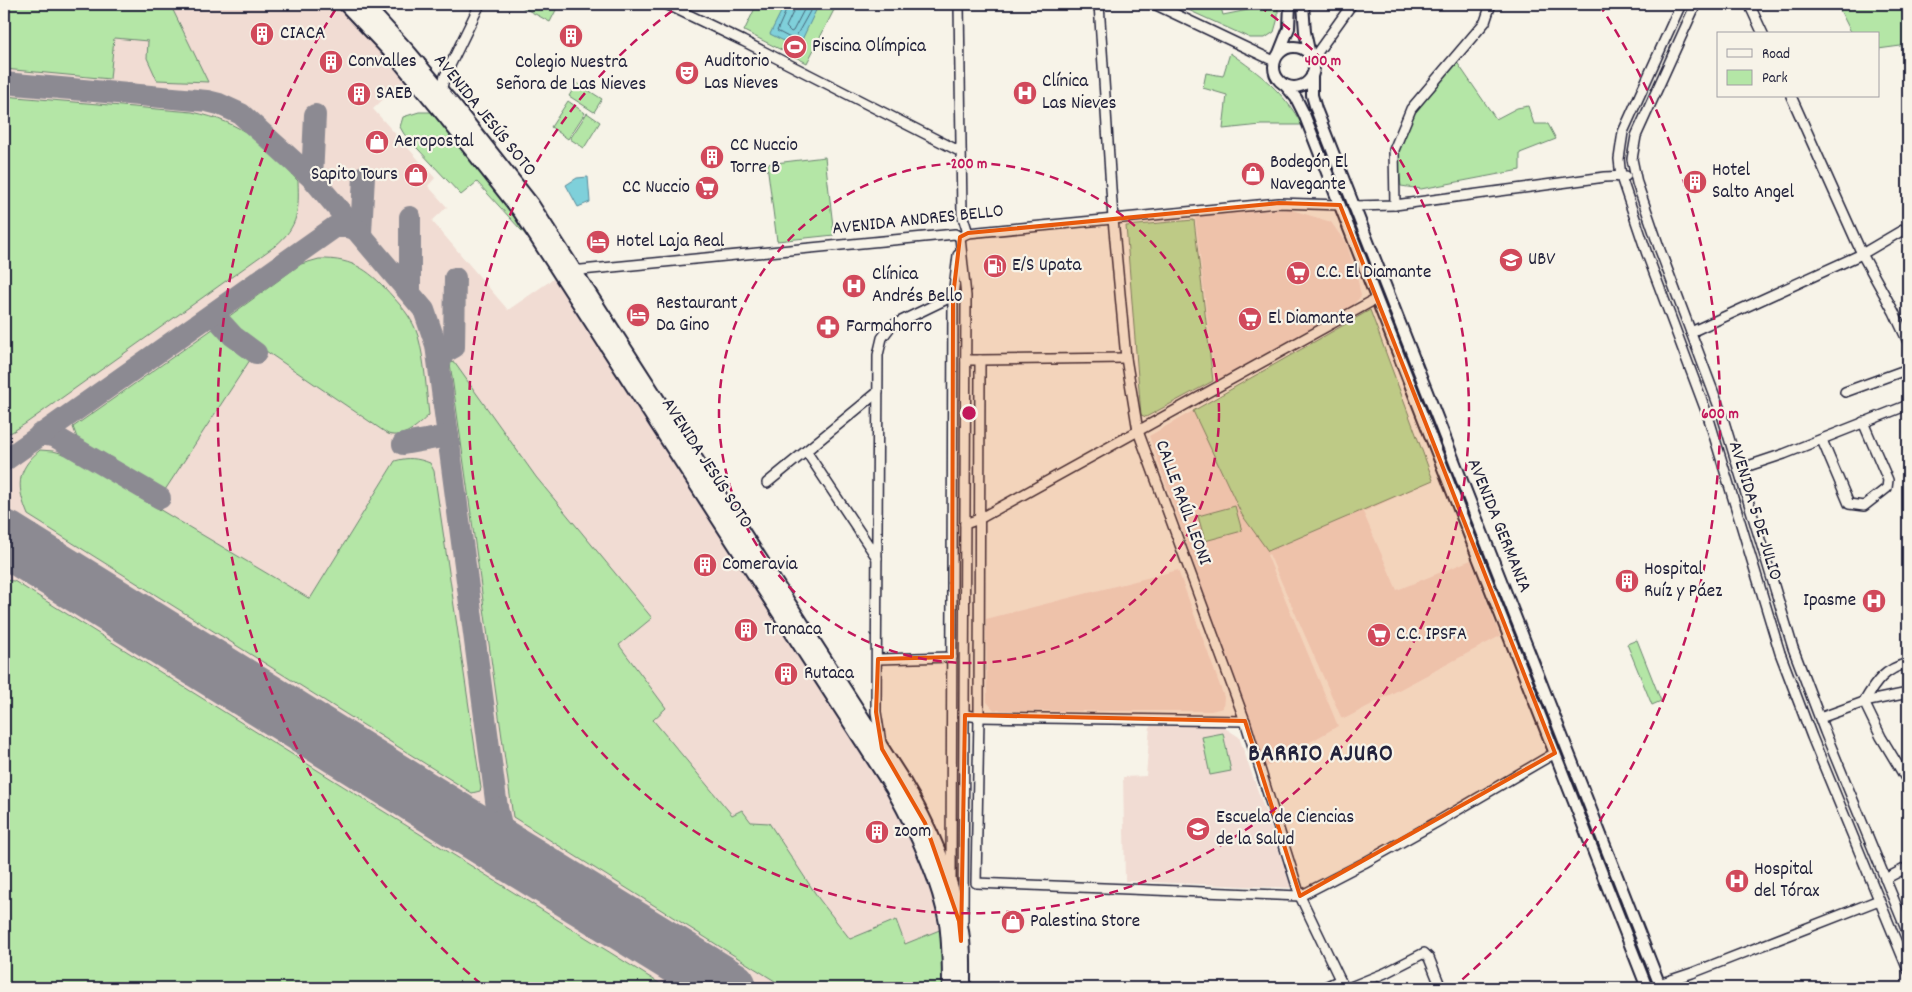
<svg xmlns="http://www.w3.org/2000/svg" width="1912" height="992" font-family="Dekko,sans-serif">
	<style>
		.built { fill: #f1dcd3 }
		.green { fill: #b4e6a6; stroke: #6b8470 }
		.water { fill: #7fd0da; stroke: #5a8a9a }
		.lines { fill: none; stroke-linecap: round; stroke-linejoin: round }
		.shore { stroke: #47687b; stroke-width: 1 }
		.taxiway { stroke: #8c8a92; stroke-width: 22 }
		.runway { stroke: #8c8a92; stroke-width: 56 }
		.minor-casing { stroke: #22223b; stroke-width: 12 }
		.tertiary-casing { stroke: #22223b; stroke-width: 14 }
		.primary-casing { stroke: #22223b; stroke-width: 18 }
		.minor { stroke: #f7f3e8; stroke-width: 9 }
		.tertiary { stroke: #f7f3e8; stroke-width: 10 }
		.primary { stroke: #f7f3e8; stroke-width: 14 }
		.marked { fill: #e8590c; fill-opacity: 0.2; stroke: #e8590c; stroke-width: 4; stroke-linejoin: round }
		.ring { fill: none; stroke: #c2185b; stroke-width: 2.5; stroke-dasharray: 9 6 }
		.labels { text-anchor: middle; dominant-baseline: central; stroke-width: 4.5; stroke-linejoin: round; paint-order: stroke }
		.poi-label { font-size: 19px; fill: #22223b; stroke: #f7f3e8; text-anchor: start }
		.street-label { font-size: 19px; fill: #22223b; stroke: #f7f3e8 }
		.district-label { font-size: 24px; font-weight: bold; letter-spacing: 1px; fill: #22223b; stroke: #f7f3e8 }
		.centre { fill: #c2185b; stroke: #f7f3e8; stroke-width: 2.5 }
		.ring-label { font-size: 15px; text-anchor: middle; font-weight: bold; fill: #c2185b; stroke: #f7f3e8; stroke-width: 4.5; stroke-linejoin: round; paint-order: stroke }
	</style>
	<rect width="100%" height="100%" fill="#f7f3e8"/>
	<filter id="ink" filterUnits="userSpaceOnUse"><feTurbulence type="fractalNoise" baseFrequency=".02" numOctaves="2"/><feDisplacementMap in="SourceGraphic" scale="10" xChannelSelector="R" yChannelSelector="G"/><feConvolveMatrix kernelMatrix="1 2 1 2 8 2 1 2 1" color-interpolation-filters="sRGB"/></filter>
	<g filter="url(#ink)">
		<g class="built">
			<polygon points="4,4 339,4 347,13 409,85 408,93 405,97 401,99 394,89 373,109 435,178 428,186 447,207 432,221 508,310 556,277 883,784 908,828 922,861 934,897 942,929 943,988 4,988"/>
			<polygon points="1289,209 1331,222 1347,245 1357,276 1361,296 1350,309 1215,383 1195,216"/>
			<polygon points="1370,310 1433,480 1363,512 1397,590 1471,560 1500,636 1346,718 1341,717 1269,554 1267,555 1338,726 1265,768 1149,436"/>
			<polygon points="1178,570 1224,697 1223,708 1211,711 1022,711 994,710 987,702 986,619"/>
			<polygon points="1150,726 1222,726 1239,737 1292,888 1125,881 1123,777 1146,776"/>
		</g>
		<g class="green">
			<polygon points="4,4 170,4 208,82 157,80 147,58 148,41 114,38 110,79 4,69"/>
			<polygon points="524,4 559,4 550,22 522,7"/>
			<polygon points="757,4 837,4 807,63 744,31"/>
			<polygon points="1175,4 1220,4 1223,15 1268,6 1268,4 1278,4 1278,18 1274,32 1265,38 1250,38"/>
			<polygon points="1837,4 1908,4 1908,45 1878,49 1878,34 1852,34"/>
			<path d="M1230,53C1260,74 1284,92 1302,125H1261L1223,129L1227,95L1203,88L1206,73L1223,76Z"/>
			<polygon points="1454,58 1496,119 1517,108 1528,106 1534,124 1548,124 1556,139 1520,153 1520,170 1421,189 1401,186 1396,144 1411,109"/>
			<polygon points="577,83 602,99 594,112 569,96"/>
			<path d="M4,96L192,112C245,123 263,143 298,181C299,210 299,226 275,246L25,424L12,432L4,434Z"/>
			<polygon points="568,101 585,113 568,139 551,127"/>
			<polygon points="419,112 434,112 468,153 532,242 477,182 461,195 460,194 404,134 400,127 403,117"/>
			<polygon points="587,113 600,122 584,148 570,139"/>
			<polygon points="825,157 834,235 777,241 767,164"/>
			<polygon points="1194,220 1213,381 1146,417 1141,415 1126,226"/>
			<path d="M319,259C355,258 371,272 393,297C404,309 413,320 418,336C425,361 426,389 429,415C417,426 404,439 388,434L260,347L242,334L228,317L301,264Z"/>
			<polygon points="1370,310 1433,480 1268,551 1242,515 1193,411"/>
			<polygon points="217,326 250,360 165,490 79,443 73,427"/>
			<polygon points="454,362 536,477 652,618 619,645 666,708 653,720 732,815 742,810 751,822 769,823 819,899 850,939 896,920 905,944 942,929 943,988 786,988 513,817 450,363"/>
			<path d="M40,450L53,451L68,455L310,599L395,461C408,457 417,458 430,463L434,471L481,788L480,791L472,793L28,515C17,488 15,471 40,450Z"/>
			<polygon points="1235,506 1242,531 1205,541 1198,516"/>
			<polygon points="4,580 14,581 667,988 4,988"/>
			<polygon points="1637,640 1661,701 1652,705 1627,644"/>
			<polygon points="1223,733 1231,771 1210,775 1202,737"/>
		</g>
		<g class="water">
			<polygon points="785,4 819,4 798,48 770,34"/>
			<polygon points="588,177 590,202 578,207 566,185 577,178"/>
		</g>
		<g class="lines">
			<g class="shore">
				<polyline points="789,4 777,31 794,40 814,4"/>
				<polyline points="795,4 794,10 786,27 791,32 793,31 807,4"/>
			</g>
			<g class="taxiway">
				<polyline points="4,83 207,101 219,104 241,114 312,178 424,310 436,345 497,808 506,846 523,860"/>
				<polyline points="312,178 315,115"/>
				<polyline points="410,217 410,292"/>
				<polyline points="361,233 364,176"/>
				<polyline points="213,314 233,336 256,353"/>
				<polyline points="439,367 443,353 454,347 455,278"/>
				<polyline points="40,434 54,436 160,498"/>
				<polyline points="403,444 448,436"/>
				<polyline points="4,461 335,227 348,227 358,230"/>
				<path d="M458,821C474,828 492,827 497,808"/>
			</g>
			<polyline class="runway" points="4,538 458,821 729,988"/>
			<g class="minor-casing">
				<g id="minor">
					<polyline points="666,4 743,41 961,152"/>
					<polyline points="959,4 962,214 968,233"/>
					<polyline points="1099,4 1113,219 1126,358 1138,431 1245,721 1300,896 1344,988"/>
					<polyline points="1154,4 1274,61"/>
					<polyline points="1681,4 1623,132 1619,159 1621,177 1647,254 1709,419 1780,653 1812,737 1908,970"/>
					<polyline points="1696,4 1636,136 1632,159 1637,183 1660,250 1722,415 1793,648 1825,732 1908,934"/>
					<polyline points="1747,4 1750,6 1763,34"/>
					<polyline points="1312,60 1352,4"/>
					<polyline points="438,93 441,91 445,76 480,4"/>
					<polyline points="1791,96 1862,254 1894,312 1908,342"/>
					<polyline points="1395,205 1394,150 1411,109 1485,22 1491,4"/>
					<polyline points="1353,206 1395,205 1605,177 1626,176"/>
					<polyline points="960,237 966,296 963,920"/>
					<polyline points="571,271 955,234 960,237 968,233 1279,203 1340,205"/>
					<polyline points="1691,332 1862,254 1908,227"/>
					<polyline points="966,360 980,360 979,717 976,883 1300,896 1364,863 1437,822 1555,753"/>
					<polyline points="980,360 1126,358"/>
					<polyline points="1845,392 1908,369"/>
					<polyline points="1822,440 1849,504 1864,506 1887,488 1888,480 1863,422"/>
					<polyline points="806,451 877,558"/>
					<polyline points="1739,469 1784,454 1908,405"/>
					<polyline points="767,483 878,392"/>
					<polyline points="965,524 979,519 1376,299"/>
					<polyline points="878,659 952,657"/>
					<path d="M1908,663C1885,669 1876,681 1864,702L1881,737L1908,782"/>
					<polyline points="965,715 979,717 1245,721"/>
					<polyline points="1820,718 1864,702 1908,693"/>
					<polyline points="881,743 876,712 878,355 882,338 891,326 953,296"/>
					<polyline points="951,879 953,296 958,255"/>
					<polyline points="1885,879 1908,867"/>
					<polyline points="1659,984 1692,973 1879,900"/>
					<polyline points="1323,988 1340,980"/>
					<polyline points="1348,988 1385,973 1424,953 1429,958 1441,988"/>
				</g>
			</g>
			<g class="tertiary-casing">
				<g id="tertiary">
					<polyline points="1303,4 1305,32 1310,55"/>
					<circle cx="1294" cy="67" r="20"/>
					<polyline points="1279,53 1289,28 1290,4"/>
					<polyline points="1312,75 1312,95 1316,109 1661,988"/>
					<polyline points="1285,85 1296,98 1304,114 1647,988"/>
				</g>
			</g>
			<g class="primary-casing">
				<g id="primary">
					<path d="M346,4L399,60L446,117L521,212L893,788C916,829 939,876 947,923C950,944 950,967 950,988"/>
					<path d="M364,4L408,52L456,109L531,204L903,782C928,824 949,871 959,920C964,942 963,966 963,988"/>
				</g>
			</g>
			<use href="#minor" class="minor"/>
			<use href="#tertiary" class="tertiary"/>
			<use href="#primary" class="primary"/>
		</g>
	</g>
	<path class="marked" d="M1279,203L1340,205L1555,753L1300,896L1245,721L965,715L961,941L959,921L925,823L882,749L876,712L878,659L952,657L953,296L960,237L968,233Z"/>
	<g class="ring">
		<circle cx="969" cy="413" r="250"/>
		<path d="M1259 6A500 500 0 1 1 679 6"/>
		<path d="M481 984A751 751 0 0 1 339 4M1599 4A751 751 0 0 1 1457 984"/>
	</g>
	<defs>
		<g id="building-disc" transform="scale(1.25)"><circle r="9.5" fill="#d1495b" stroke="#f7f3e8"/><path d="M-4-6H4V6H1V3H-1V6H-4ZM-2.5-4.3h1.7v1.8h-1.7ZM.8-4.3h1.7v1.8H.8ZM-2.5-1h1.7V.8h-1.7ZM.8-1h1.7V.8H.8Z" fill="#fff"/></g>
		<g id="stadium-disc" transform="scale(1.25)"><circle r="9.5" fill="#d1495b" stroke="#f7f3e8"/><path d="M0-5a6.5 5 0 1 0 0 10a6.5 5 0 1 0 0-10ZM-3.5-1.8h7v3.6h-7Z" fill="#fff"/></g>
		<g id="theatre-disc" transform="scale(1.25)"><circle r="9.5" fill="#d1495b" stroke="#f7f3e8"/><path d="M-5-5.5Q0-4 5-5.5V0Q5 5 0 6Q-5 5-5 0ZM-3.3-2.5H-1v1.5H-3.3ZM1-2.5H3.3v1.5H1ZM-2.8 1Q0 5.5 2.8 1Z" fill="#fff"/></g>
		<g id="hospital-disc" transform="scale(1.25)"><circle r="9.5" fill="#d1495b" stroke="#f7f3e8"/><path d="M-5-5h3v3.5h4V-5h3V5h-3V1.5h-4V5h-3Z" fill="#fff"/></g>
		<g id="shop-disc" transform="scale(1.25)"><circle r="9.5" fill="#d1495b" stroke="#f7f3e8"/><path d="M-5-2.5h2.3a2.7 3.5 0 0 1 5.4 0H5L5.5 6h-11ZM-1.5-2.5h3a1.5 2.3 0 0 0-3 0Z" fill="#fff"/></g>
		<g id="supermarket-disc" transform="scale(1.25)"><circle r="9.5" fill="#d1495b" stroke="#f7f3e8"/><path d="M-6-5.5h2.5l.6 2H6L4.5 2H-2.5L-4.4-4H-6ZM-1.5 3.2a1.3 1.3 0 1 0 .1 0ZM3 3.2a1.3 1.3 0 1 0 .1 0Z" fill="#fff"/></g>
		<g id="hotel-disc" transform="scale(1.25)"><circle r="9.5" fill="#d1495b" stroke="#f7f3e8"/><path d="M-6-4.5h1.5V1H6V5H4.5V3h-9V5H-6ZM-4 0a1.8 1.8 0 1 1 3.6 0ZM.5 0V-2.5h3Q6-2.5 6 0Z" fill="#fff"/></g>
		<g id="university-disc" transform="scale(1.25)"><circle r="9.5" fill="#d1495b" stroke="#f7f3e8"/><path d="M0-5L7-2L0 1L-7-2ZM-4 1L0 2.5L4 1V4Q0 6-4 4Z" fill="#fff"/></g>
		<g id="fuel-disc" transform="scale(1.25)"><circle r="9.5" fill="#d1495b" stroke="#f7f3e8"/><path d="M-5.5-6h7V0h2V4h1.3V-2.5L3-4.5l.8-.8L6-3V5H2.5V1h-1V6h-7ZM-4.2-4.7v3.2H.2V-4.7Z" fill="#fff"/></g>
		<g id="pharmacy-disc" transform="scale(1.25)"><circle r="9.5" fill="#d1495b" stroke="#f7f3e8"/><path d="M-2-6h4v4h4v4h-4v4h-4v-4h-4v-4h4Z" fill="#fff"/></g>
	</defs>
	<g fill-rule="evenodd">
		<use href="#building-disc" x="262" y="34"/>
		<use href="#building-disc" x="571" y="36"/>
		<use href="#stadium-disc" x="795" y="47"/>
		<use href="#building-disc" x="331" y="62"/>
		<use href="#theatre-disc" x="687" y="73"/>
		<use href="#hospital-disc" x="1025" y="93"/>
		<use href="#building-disc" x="359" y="94"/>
		<use href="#shop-disc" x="377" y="142"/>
		<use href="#building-disc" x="712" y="157"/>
		<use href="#shop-disc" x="1253" y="174"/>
		<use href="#shop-disc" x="416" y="175"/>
		<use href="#building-disc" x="1695" y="182"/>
		<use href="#supermarket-disc" x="707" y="188"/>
		<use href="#hotel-disc" x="598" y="242"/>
		<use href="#university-disc" x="1511" y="260"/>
		<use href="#fuel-disc" x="995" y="266"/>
		<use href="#supermarket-disc" x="1298" y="273"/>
		<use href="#hospital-disc" x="854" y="286"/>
		<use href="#hotel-disc" x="638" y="315"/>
		<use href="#supermarket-disc" x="1250" y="319"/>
		<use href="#pharmacy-disc" x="828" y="327"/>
		<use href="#building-disc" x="705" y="565"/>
		<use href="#building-disc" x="1627" y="581"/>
		<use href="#hospital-disc" x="1874" y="601"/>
		<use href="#building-disc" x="746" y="630"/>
		<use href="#supermarket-disc" x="1379" y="635"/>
		<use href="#building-disc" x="786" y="674"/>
		<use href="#university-disc" x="1198" y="829"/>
		<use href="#building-disc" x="877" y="832"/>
		<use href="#hospital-disc" x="1737" y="881"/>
		<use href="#shop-disc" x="1013" y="922"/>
	</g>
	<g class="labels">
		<g class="poi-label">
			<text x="280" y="34">CIACA</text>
			<text x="812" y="47">Piscina Olímpica</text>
			<text x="348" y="62">Convalles</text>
			<text x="704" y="62">Auditorio<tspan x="704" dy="22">Las Nieves</tspan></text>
			<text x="571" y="63" text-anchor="middle">Colegio Nuestra<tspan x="571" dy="22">Señora de Las Nieves</tspan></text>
			<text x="1042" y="82">Clínica<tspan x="1042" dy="22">Las Nieves</tspan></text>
			<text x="376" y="94">SAEB</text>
			<text x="394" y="142">Aeropostal</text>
			<text x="730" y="146">CC Nuccio<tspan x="730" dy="22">Torre B</tspan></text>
			<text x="1270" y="163">Bodegón El<tspan x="1270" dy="22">Navegante</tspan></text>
			<text x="1712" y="171">Hotel<tspan x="1712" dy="22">Salto Angel</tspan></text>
			<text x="398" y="175" text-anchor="end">Sapito Tours</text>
			<text x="690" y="188" text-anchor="end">CC Nuccio</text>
			<text x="616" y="242">Hotel Laja Real</text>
			<text x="1528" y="260">UBV</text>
			<text x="1012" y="266">E/S Upata</text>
			<text x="1316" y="273">C.C. El Diamante</text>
			<text x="872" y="275">Clínica<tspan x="872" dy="22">Andrés Bello</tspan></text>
			<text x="656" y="304">Restaurant<tspan x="656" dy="22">Da Gino</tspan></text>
			<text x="1268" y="319">El Diamante</text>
			<text x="846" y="327">Farmahorro</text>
			<text x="722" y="565">Comeravia</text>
			<text x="1644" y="570">Hospital<tspan x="1644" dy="22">Ruíz y Páez</tspan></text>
			<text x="1856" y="601" text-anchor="end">Ipasme</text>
			<text x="764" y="630">Tranaca</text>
			<text x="1396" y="635">C.C. IPSFA</text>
			<text x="804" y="674">Rutaca</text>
			<text x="1216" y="818">Escuela de Ciencias<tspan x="1216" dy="22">de la Salud</tspan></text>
			<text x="894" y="832">zoom</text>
			<text x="1754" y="870">Hospital<tspan x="1754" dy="22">del Tórax</tspan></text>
			<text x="1030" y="922">Palestina Store</text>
		</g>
		<g class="street-label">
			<text transform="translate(484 116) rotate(51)">AVENIDA JESÚS SOTO</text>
			<text transform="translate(918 221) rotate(-6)">AVENIDA ANDRES BELLO</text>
			<text transform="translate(706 464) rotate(57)">AVENIDA JESÚS SOTO</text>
			<text transform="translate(1182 503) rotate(70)">CALLE RAÚL LEONI</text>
			<text transform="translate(1754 511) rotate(73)">AVENIDA 5 DE JULIO</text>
			<text transform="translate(1498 526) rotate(68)">AVENIDA GERMANIA</text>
		</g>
		<g class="district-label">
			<text x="1321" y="755">BARRIO AJURO</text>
		</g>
	</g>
	<circle cx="969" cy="413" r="8" class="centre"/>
	<g class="ring-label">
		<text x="1323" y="65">400 m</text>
		<text x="969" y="168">200 m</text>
		<text x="1720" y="418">600 m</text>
	</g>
	<rect width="1912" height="992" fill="none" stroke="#f7f3e8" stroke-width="20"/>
	<rect x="10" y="10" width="1892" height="972" fill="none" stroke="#22223b" stroke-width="2" filter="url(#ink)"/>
	<rect x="1717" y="32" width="162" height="65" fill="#f7f3e8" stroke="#a29fa3"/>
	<rect x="1727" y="49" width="25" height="8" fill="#f7f3e8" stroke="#a29fa3"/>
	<text x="1762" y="58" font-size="15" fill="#22223b">Road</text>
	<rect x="1727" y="70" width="25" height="15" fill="#b4e6a6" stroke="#a29fa3"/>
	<text x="1762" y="82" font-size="15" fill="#22223b">Park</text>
</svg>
